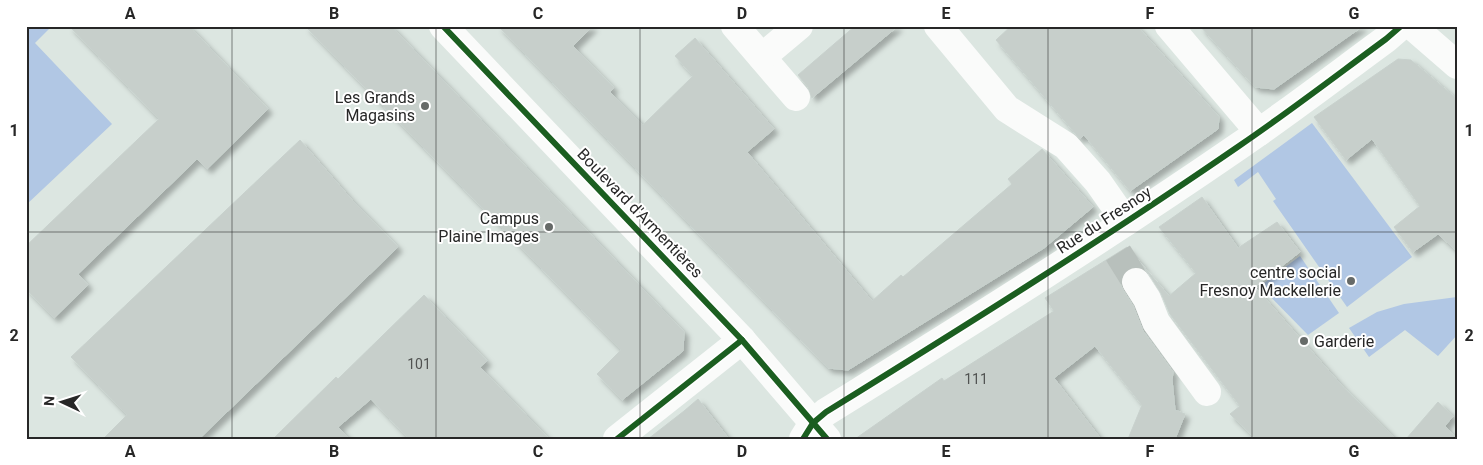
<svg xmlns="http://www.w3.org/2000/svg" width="1483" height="465" font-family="Roboto,sans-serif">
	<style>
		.green { fill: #b1c7e4 }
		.building { fill: #c7cfcb; stroke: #c8d1cd; filter: url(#shadow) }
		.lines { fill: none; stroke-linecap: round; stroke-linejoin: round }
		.minor-tunnel { stroke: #b8c0bc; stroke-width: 28; stroke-dasharray: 28 14; stroke-linecap: butt }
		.minor { stroke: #fafbfa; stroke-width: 28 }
		.cycleway-casing { stroke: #fff; stroke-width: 9 }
		.cycleway { stroke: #1b5e20; stroke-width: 6 }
		.grid { fill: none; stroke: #272727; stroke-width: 1; stroke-opacity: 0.55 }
		.poi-dot { fill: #666a68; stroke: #fff; stroke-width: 2 }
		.labels { text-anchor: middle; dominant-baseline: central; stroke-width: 4; stroke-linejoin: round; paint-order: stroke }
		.number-label { font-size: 14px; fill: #505251 }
		.poi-label { font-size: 16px; fill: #272727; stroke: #fff; text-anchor: end }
		.street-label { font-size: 16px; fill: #272727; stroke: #fff }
		.neatline { fill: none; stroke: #272727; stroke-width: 2 }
		.grid-label { font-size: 16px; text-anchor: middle; font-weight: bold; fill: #272727 }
	</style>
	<defs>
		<filter id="shadow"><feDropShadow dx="4.5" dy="4.5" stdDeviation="2.5" flood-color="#0004"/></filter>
	</defs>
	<rect width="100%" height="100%" fill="#dce6e1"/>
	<g class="green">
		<polygon points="26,26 52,26 35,43 112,124 26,205"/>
		<polygon points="1312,123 1412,257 1347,307 1273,201 1276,199 1258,172 1238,187 1234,180"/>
		<polygon points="1300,256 1339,313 1308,335 1260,286"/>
		<polygon points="1457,297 1457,335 1438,356 1405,330 1369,357 1349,328 1377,312 1404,304"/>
	</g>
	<g class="building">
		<polygon points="69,26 189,26 268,109 207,169 197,159 78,274 88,285 54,318 26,289 26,246 159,119"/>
		<polygon points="305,26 391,26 684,332 683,351 622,400 597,374 621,350"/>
		<polygon points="498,26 593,26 573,46 614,88 610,92 643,125 693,76 675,56 695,38 774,129 747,152 872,301 901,275 903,277 1012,184 1008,179 1042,149 1093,207 1044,248 848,370 828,368"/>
		<polygon points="855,26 898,26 812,98 808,87 798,75"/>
		<polygon points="1011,26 1137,26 1219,117 1218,129 1130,191 1084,135 1080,139 996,40"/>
		<polygon points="1200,26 1363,26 1274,89 1255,87"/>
		<polygon points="1398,59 1411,60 1457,99 1457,251 1438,234 1413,252 1394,227 1420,206 1372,139 1346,160 1314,117"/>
		<polygon points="300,140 352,200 398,247 199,439 103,439 127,415 71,357"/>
		<polygon points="1202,197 1238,248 1277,222 1300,252 1255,287 1343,387 1396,439 1256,439 1230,414 1240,406 1170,314 1161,293 1149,274 1144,268 1136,266 1128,269 1122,274 1120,283 1123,290 1133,306 1143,331 1173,372 1172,380 1175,410 1185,414 1175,439 1128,439 1142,405 1095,346 1054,378 1101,439 855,439 942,378 944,381 1054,311 1045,298 1127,247 1169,296 1196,273 1159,227"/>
		<polygon points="424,295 487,361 480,367 549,439 409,439 371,399 338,427 350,439 273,439 336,377 338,379"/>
		<polygon points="698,399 729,439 648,439 684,411"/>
		<polygon points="1438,402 1453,416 1445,426 1457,439 1406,439"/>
	</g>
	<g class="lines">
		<polyline class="minor-tunnel" points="1118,253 1136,282"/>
		<g class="minor">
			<polyline points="443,26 742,340 827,439"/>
			<polyline points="735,26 796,97"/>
			<polyline points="938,26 1007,109 1066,146 1098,182 1126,222"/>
			<polyline points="1169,26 1259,132"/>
			<polyline points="1412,26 1457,65"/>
			<polyline points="762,57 799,26"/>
			<polyline points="1136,282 1147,299 1156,322 1207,392"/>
			<polyline points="617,439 742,340"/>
			<path d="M803,439L813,423L826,412C965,326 1104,239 1239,146C1289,112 1337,75 1386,39L1401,26"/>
		</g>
		<g class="cycleway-casing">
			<g id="cycleway">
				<polyline points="443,26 742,340 827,439"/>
				<polyline points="617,439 742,340"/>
				<path d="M803,439L813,423L826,412C965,326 1104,239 1239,146C1289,112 1337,75 1386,39L1401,26"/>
			</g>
		</g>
		<use href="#cycleway" class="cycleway"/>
	</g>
	<path class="grid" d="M232,26V439M436,26V439M640,26V439M844,26V439M1048,26V439M1252,26V439M26,232H1457"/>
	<g class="poi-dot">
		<circle cx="425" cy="106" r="5"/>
		<circle cx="549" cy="227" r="5"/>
		<circle cx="1351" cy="281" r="5"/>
		<circle cx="1304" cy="341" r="5"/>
	</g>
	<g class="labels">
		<g class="number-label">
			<text x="419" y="364">101</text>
			<text x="976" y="379">111</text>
		</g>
		<g class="poi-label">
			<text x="415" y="97">Les Grands<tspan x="415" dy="18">Magasins</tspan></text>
			<text x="539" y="218">Campus<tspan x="539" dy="18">Plaine Images</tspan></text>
			<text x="1341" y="272">centre social<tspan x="1341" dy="18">Fresnoy Mackellerie</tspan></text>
			<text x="1314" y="341" text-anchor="start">Garderie</text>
		</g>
		<g class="street-label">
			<text transform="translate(640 213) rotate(46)">Boulevard d'Armentières</text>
			<text transform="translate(1104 220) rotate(-33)">Rue du Fresnoy</text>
		</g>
	</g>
	<rect width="1483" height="465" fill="none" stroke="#ffffff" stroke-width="55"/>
	<g transform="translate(62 402) rotate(274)" stroke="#ffffff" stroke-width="4" paint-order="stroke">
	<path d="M0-4L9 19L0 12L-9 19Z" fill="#272727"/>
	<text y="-8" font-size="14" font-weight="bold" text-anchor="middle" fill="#272727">N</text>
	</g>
	<rect x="28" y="28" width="1428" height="410" class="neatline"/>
	<g class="grid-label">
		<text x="130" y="19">A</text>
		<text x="334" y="19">B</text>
		<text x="538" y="19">C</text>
		<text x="742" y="19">D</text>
		<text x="946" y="19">E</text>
		<text x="1150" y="19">F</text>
		<text x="1354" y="19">G</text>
		<text x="14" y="136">1</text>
		<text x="1469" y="136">1</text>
		<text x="14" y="341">2</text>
		<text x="1469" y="341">2</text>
		<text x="130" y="457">A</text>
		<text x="334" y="457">B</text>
		<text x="538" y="457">C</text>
		<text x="742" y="457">D</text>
		<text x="946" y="457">E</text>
		<text x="1150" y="457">F</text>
		<text x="1354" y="457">G</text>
	</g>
</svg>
